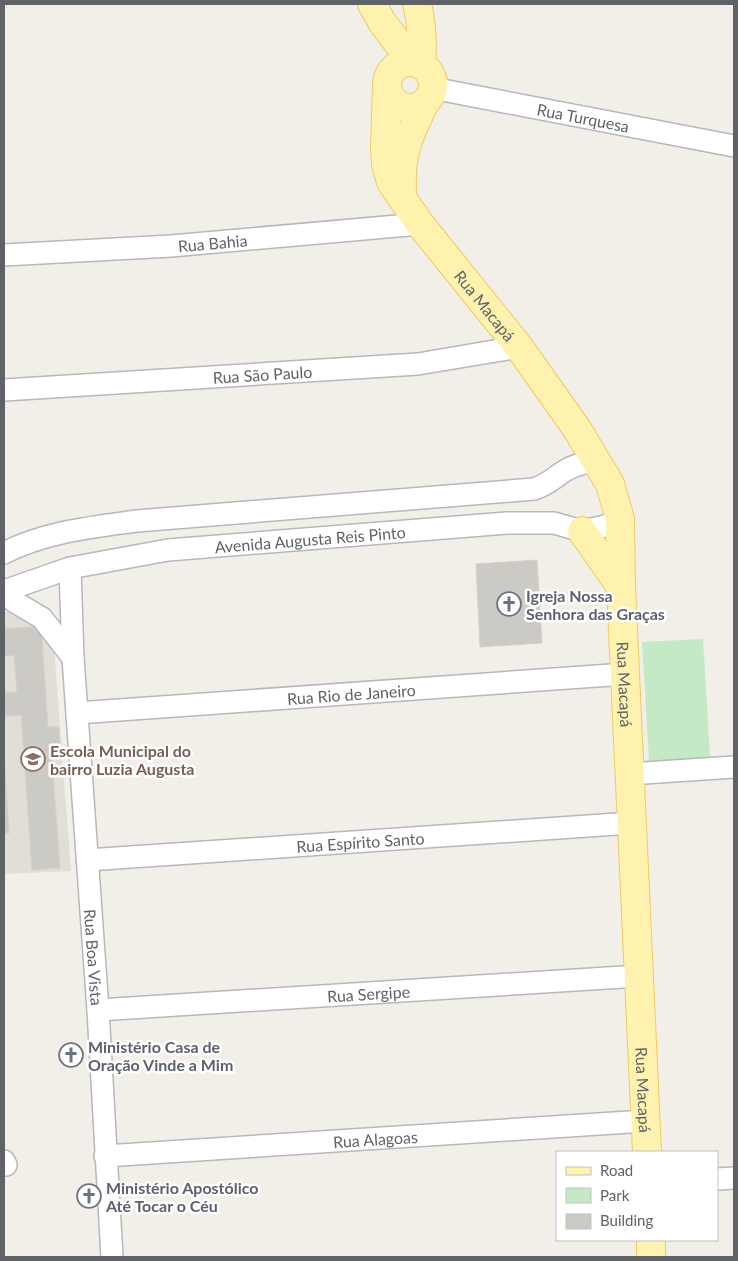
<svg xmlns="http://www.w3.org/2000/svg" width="738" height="1261" font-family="Lato,sans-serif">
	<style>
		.education { fill: #e1ded6 }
		.green { fill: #c5e8c5 }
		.building { fill: #cccac5; stroke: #d6d1c6 }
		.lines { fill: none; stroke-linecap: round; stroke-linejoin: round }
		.minor-casing { stroke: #b5b8bc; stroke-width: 24 }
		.major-casing { stroke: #f2c960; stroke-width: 30 }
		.minor { stroke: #fff; stroke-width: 21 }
		.major { stroke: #fff2af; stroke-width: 28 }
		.labels { text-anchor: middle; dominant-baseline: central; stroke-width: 5; stroke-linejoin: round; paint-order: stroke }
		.street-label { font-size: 16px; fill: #5f6368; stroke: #fff }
		.worship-label { font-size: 16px; font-weight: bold; fill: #5b616d; stroke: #fff; text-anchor: start }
		.education-label { font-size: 16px; font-weight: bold; fill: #785e54; stroke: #fff; text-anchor: start }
	</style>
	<rect width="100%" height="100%" fill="#f1efe8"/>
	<polygon class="education" points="4,612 14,612 41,626 54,647 71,871 4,874"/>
	<polygon class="green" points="703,639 710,757 649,761 642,642"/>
	<g class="building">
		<polygon points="537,560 542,643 480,647 476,564"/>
		<polygon points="41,626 48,727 59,727 60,747 51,748 60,868 32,870 21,715 4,716 4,693 17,692 14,655 4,656 4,629"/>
		<polygon points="4,756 9,833 4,833"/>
	</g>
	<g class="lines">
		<g class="minor-casing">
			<g id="minor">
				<path id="s1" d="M432,88L734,146"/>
				<path id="s2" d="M4,255L171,246L420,224"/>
				<path id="s3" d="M4,390L418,364L519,347"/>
				<path d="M4,553C44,532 92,527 137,521L534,489C550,484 555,476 568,469C577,464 586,463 595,460"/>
				<path id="s4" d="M70,568L73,658L98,1010L112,1257"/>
				<path id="s5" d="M4,591L70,568L168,550L507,523H554L582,531L605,526L620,519"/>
				<polyline points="4,593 15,602 42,618 73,658"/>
				<path id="s6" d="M77,713L625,674"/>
				<polyline points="629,774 734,767"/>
				<path id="s7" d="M87,860L632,823"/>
				<path id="s8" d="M98,1010L639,976"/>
				<path id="s9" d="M105,1156L645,1121"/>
				<polyline points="4,1161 6,1165"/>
				<polyline points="717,1179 734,1178"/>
			</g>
		</g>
		<g class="major-casing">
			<g id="major">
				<polyline points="372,4 382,22 412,62"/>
				<path d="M417,4C422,25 423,43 421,65"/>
				<circle cx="410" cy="85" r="23"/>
				<path id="s10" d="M387,86L385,149L386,164L391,182L420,224L519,347L577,429L610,484L620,519L621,587L647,1152"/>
				<path d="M402,188C400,152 410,134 425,102"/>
				<polyline points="582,531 621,587"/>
				<polyline points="651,1240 651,1257"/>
			</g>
		</g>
		<use href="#minor" class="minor"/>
		<use href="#major" class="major"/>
	</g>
	<defs>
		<g id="church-ring" transform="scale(1.25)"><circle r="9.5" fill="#fff" stroke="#6b7280" stroke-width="1.5"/><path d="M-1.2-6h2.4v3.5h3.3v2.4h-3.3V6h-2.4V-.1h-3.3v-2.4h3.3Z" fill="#6b7280"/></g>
		<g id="school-ring" transform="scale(1.25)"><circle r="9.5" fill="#fff" stroke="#8d6e63" stroke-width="1.5"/><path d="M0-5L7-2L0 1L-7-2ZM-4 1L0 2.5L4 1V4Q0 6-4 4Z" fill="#8d6e63"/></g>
	</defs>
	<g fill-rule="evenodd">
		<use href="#church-ring" x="509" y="604"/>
		<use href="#school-ring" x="33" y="759"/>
		<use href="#church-ring" x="71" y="1055"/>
		<use href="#church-ring" x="89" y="1196"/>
	</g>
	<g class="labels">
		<g class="street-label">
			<text stroke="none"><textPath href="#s1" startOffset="154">Rua Turquesa</textPath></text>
			<text stroke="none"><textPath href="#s2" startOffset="209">Rua Bahia</textPath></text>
			<text stroke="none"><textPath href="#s10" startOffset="252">Rua Macapá</textPath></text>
			<text stroke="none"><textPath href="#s3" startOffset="259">Rua São Paulo</textPath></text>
			<text stroke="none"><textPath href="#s5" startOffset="312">Avenida Augusta Reis Pinto</textPath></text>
			<text stroke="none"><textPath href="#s10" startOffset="672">Rua Macapá</textPath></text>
			<text stroke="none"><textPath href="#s6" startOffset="275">Rua Rio de Janeiro</textPath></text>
			<text stroke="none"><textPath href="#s7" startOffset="274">Rua Espírito Santo</textPath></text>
			<text stroke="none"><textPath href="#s4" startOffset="390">Rua Boa Vista</textPath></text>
			<text stroke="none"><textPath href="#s8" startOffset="271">Rua Sergipe</textPath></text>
			<text stroke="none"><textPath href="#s10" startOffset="1078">Rua Macapá</textPath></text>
			<text stroke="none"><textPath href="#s9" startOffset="271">Rua Alagoas</textPath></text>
		</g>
		<g class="worship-label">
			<text x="526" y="595">Igreja Nossa<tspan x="526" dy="18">Senhora das Graças</tspan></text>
			<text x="88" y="1046">Ministério Casa de<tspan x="88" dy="18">Oração Vinde a Mim</tspan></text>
			<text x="106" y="1187">Ministério Apostólico<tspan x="106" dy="18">Até Tocar o Céu</tspan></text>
		</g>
		<g class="education-label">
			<text x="50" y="750">Escola Municipal do<tspan x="50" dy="18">bairro Luzia Augusta</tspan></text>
		</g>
	</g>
	<rect width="738" height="1261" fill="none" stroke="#5f6368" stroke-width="10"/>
	<rect x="556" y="1151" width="162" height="90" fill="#ffffff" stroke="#bfc1c3"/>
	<rect x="566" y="1167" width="25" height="8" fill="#fff2af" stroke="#bfc1c3"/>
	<text x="600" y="1176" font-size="15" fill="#5f6368">Road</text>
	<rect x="566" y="1188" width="25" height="15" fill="#c5e8c5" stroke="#bfc1c3"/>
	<text x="600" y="1201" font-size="15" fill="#5f6368">Park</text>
	<rect x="566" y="1214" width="25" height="15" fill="#cccac5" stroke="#bfc1c3"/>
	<text x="600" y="1226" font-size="15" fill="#5f6368">Building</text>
</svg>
